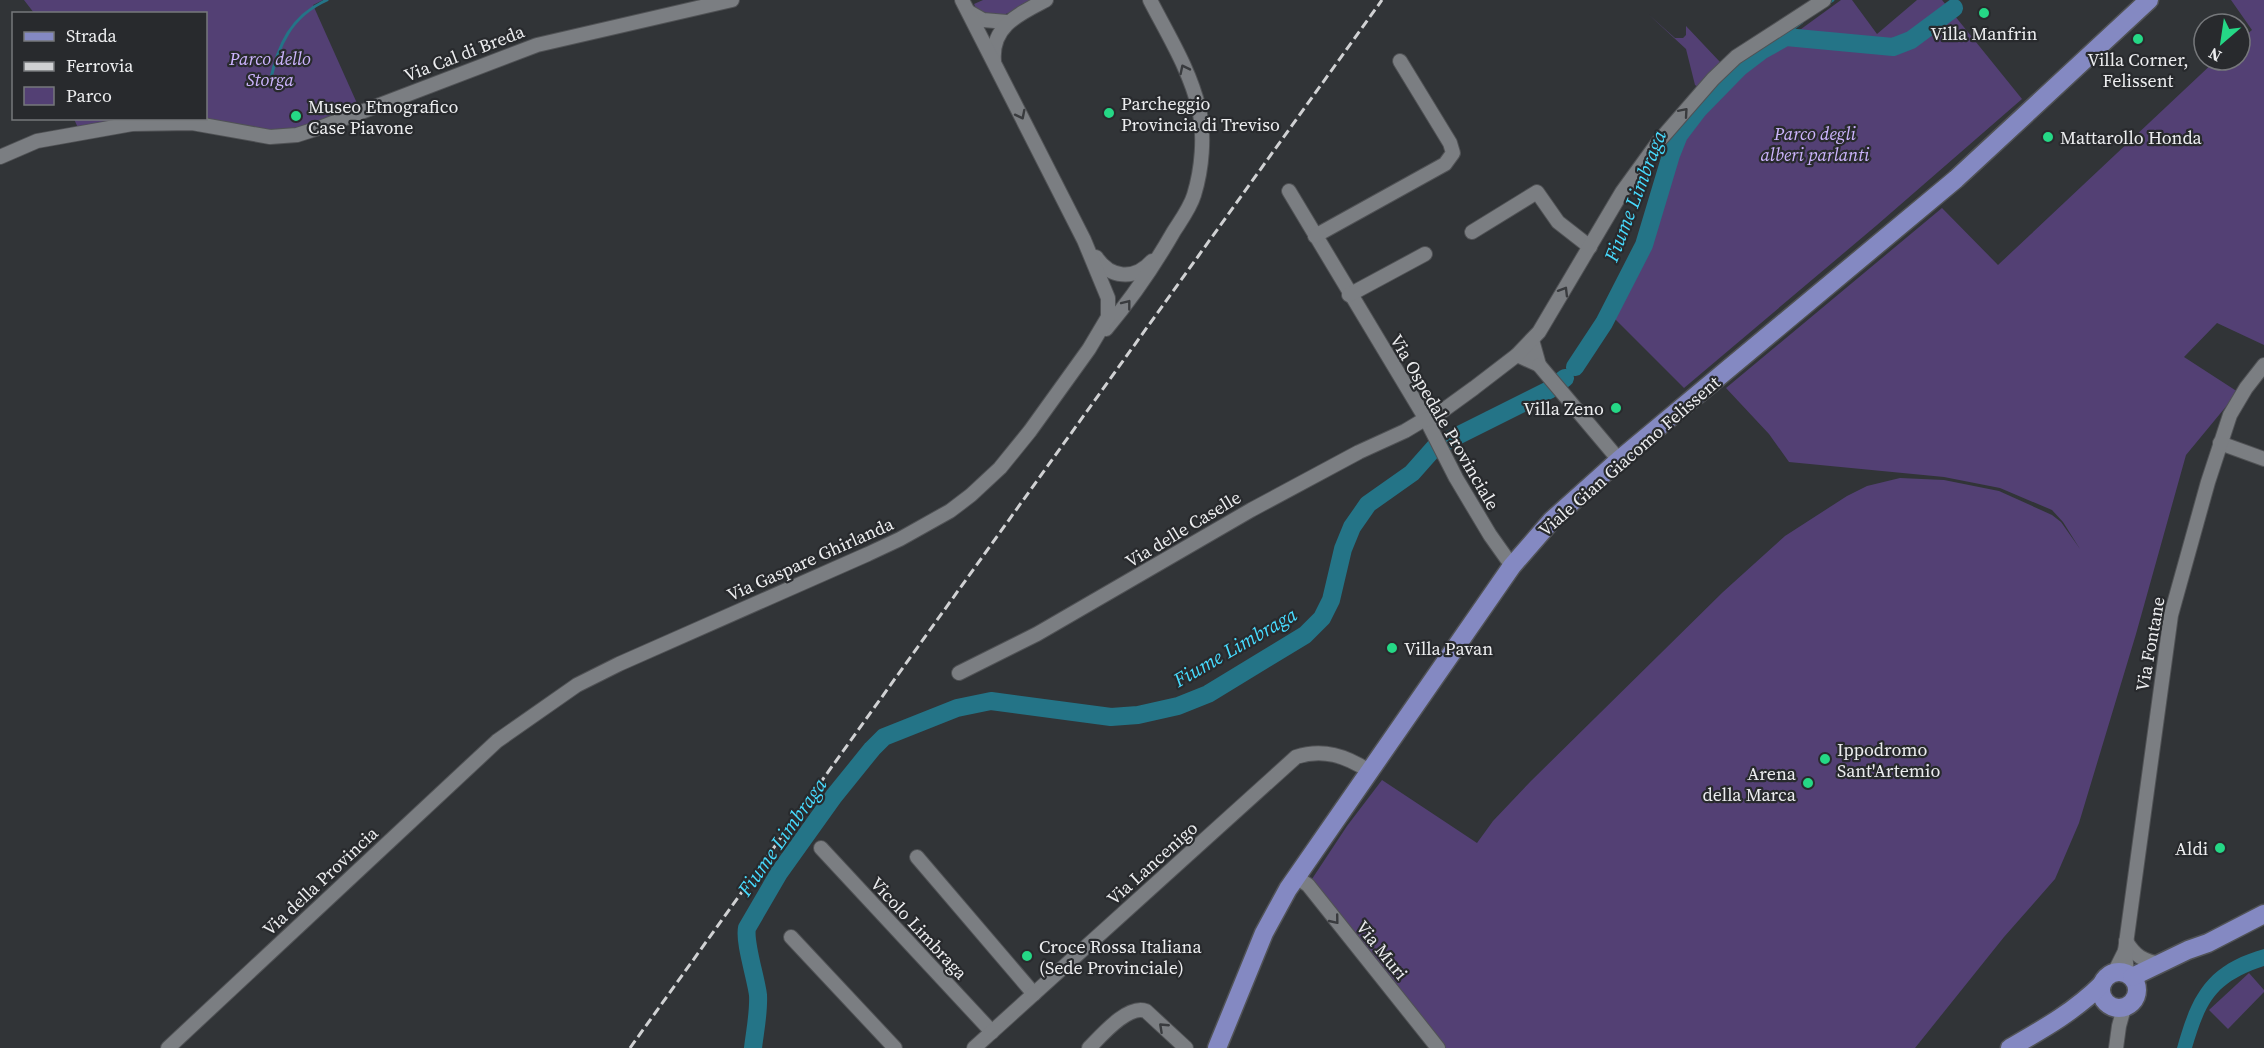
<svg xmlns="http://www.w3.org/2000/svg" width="2264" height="1048" font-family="'Source Serif 4',serif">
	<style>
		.green { fill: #534074 }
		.water { fill: #247487 }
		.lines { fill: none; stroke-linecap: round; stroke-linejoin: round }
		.stream { stroke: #247487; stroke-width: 3 }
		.river { stroke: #247487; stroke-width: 18 }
		.minor-casing { stroke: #505255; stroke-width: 16 }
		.major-casing { stroke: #505255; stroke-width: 21 }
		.minor { stroke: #7b7e82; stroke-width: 14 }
		.major { stroke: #8489c2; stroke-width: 18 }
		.rail { stroke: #d0d1d3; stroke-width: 3; stroke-dasharray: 9 4.5; stroke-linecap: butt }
		.oneway { stroke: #393b3e }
		.poi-dot { fill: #25d886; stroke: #282a2d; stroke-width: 2 }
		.labels { text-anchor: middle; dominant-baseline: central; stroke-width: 4.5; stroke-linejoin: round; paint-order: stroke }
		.poi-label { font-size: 18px; fill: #ecedef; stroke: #282a2d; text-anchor: start }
		.street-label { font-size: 18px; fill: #ecedef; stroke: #282a2d }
		.park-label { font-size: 18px; font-style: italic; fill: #cdb5fe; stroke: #282a2d }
		.water-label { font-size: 20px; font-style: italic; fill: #47dbfe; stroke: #282a2d }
	</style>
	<rect width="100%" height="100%" fill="#313437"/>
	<g class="green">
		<polygon points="24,0 323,0 313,5 360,110 288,134 186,119 206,118 206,14 34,13"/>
		<path d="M983,0H1036C1019,8 985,30 974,4Z"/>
		<polygon points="1841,0 1852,0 1877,34 1917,0 1942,0 2022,99 1877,225 1684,388 1614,318 1627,294 1650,238 1679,142 1686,129 1747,68 1789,41 1797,32"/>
		<polygon points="2231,0 2264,0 2264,345 2217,323 2184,357 2238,392 2186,455 2136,634 2079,823 2055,879 2004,937 1915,1048 1446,1048 1312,879 1347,826 1382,780 1477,843 1493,821 1531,781 1723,592 1785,536 1847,496 1867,486 1900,478 1944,480 1999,491 2052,515 2061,522 2080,549 2063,522 2052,510 2000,488 1944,477 1789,462 1769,434 1726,388 1942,208 1998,265 2216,60 2240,60 2240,40 2252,30"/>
		<polygon points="1648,14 1675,38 1683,38 1686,35 1686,26 1720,62 1720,65 1700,88 1695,85 1686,49"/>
		<polygon points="74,119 153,119 79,130"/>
		<polygon points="2249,973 2264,990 2264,992 2228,1029 2209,1010"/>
	</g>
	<path class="water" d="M2264,949V966C2216,982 2206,1001 2192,1048H2177C2192,994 2207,965 2264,949Z"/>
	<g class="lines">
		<g class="stream">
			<polyline points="1827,4 1833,0"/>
			<polyline points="1786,37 1790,31 1802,22"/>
			<path d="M270,82C278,45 291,16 327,0"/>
		</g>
		<g class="river">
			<polyline points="1575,367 1604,323 1644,245 1671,155 1679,135 1698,110 1740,67 1761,51 1786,37 1893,47 1911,40 1954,8"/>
			<path d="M753,1048C755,1031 759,1012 758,995C756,978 744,942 747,928L779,873L834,796L872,749L884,737L957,708L991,701L1111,717L1138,715L1178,706L1208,694L1305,635L1322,618L1331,600L1343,549L1352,527L1368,504L1412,473L1435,447L1549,390L1565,378"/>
		</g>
		<g class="minor-casing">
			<g id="minor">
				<polyline points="969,12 983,20 1007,22"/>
				<path d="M994,61C991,26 1019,14 1046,0"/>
				<polyline points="0,157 37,141 132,124 192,123 270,137 297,135 322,127 537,45 732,0"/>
				<polyline points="1289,191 1427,421 1456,478 1490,535 1512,566"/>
				<polyline points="1472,232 1537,192 1558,222 1590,247"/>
				<polyline points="1315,236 1445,164 1453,153 1450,143 1400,61"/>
				<path d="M1096,257C1110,278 1134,281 1152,261"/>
				<polyline points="1349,295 1425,254"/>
				<path d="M1106,329C1132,298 1154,266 1174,231C1181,220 1190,208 1194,195C1202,169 1205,136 1199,109C1190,70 1168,35 1150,0"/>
				<polyline points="1517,355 1539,365 1532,340"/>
				<polyline points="1539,365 1619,460"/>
				<polyline points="2220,443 2264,459"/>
				<polyline points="959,673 1037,634 1251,510 1359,452 1405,431 1420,422 1434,417 1474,388 1517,355 1539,332 1622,192 1659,141 1713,79 1736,57 1824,0"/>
				<polyline points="821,848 992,1032"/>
				<polyline points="917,857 1034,994"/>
				<polyline points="1296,877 1308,885 1438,1048"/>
				<polyline points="791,937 895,1048"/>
				<path d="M2126,941C2135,956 2143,961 2161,964"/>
				<polyline points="2114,973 2125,951"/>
				<polyline points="2127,974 2125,951 2171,615 2208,482 2230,415 2246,388 2264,365"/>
				<polyline points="168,1048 497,741 577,685 619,664 868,554 900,539 950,511 971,495 1000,468 1030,431 1089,349 1108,317 1108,298 1084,240 962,0"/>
				<path d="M974,1048L1296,757C1323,748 1346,756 1369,771"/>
				<path d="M1089,1048C1101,1036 1128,1004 1146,1011L1186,1048"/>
				<polyline points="2116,1048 2119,1026 2124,1008"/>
			</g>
		</g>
		<g class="major-casing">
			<g id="major">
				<circle cx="2119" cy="990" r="18"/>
				<polyline points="2132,977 2188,950 2208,943 2264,914"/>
				<polyline points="1217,1048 1264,933 1288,889 1512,566 1552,520 1619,460 1956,179 2149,0"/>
				<path d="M2010,1048C2043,1029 2075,1011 2102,984"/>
			</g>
		</g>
		<use href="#minor" class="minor"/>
		<use href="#major" class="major"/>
		<polyline class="rail" points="630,1048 1382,0"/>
	</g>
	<defs><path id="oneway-chevron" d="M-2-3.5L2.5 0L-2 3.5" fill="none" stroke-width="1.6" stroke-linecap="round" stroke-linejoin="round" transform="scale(1.5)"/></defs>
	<g class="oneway">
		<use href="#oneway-chevron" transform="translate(1184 69) rotate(-116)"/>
		<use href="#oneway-chevron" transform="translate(1684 112) rotate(-49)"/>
		<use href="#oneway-chevron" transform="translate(1021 115) rotate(63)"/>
		<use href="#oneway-chevron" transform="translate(1564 291) rotate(-59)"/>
		<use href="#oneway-chevron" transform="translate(1127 304) rotate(-52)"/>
		<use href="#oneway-chevron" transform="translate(1335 920) rotate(51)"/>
		<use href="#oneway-chevron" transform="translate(1163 1027) rotate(-137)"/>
	</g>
	<g class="poi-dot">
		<circle cx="1984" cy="13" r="6"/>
		<circle cx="2138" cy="39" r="6"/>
		<circle cx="1109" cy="113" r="6"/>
		<circle cx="296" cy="116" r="6"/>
		<circle cx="2048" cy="137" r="6"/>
		<circle cx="1616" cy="408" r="6"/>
		<circle cx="1392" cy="648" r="6"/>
		<circle cx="1825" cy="759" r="6"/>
		<circle cx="1808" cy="783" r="6"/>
		<circle cx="2220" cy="848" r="6"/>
		<circle cx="1027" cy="956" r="6"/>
	</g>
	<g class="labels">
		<g class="poi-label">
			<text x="1984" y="33" text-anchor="middle">Villa Manfrin</text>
			<text x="2138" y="59" text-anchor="middle">Villa Corner,<tspan x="2138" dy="21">Felissent</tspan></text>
			<text x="1121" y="103">Parcheggio<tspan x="1121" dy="21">Provincia di Treviso</tspan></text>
			<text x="308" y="106">Museo Etnografico<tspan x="308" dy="21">Case Piavone</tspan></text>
			<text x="2060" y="137">Mattarollo Honda</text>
			<text x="1604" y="408" text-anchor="end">Villa Zeno</text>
			<text x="1404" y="648">Villa Pavan</text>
			<text x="1837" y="749">Ippodromo<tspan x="1837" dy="21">Sant'Artemio</tspan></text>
			<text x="1796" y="773" text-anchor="end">Arena<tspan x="1796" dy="21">della Marca</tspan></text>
			<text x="2208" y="848" text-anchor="end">Aldi</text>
			<text x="1039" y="946">Croce Rossa Italiana<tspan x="1039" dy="21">(Sede Provinciale)</tspan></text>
		</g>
		<g class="street-label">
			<text transform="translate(464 53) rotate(-21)">Via Cal di Breda</text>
			<text transform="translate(1445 422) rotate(60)">Via Ospedale Provinciale</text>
			<text transform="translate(1629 456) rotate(-41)">Viale Gian Giacomo Felissent</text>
			<text transform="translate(1183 529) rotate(-31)">Via delle Caselle</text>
			<text transform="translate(810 559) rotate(-24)">Via Gaspare Ghirlanda</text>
			<text transform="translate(2150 644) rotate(-80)">Via Fontane</text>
			<text transform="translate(1152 863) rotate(-42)">Via Lancenigo</text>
			<text transform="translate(320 881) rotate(-43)">Via della Provincia</text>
			<text transform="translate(919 928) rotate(47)">Vicolo Limbraga</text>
			<text transform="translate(1382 950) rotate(51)">Via Muri</text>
		</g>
		<g class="park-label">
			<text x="270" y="58">Parco dello<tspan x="270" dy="21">Storga</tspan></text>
			<text x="1815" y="133">Parco degli<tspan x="1815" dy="21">alberi parlanti</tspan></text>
		</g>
		<g class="water-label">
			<text transform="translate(1635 196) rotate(-69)">Fiume Limbraga</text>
			<text transform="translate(1235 647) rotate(-30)">Fiume Limbraga</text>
			<text transform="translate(782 837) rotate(-55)">Fiume Limbraga</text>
		</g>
	</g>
	<rect x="12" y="12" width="195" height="108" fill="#282a2d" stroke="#76787b" stroke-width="1.5"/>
	<rect x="24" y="32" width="30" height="9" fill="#8489c2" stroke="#76787b" stroke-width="1.5"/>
	<text x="66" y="42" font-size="18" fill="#ecedef">Strada</text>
	<rect x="24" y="62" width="30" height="9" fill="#d0d1d3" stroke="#76787b" stroke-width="1.5"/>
	<text x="66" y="72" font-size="18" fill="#ecedef">Ferrovia</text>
	<rect x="24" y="87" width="30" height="18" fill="#534074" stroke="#76787b" stroke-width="1.5"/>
	<text x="66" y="102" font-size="18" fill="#ecedef">Parco</text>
	<g transform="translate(2222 42) rotate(209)"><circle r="28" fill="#282a2d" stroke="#76787b" stroke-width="1.5"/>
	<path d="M0-4.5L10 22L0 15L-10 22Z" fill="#25d886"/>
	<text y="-9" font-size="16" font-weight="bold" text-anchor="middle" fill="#ecedef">N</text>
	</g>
</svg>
